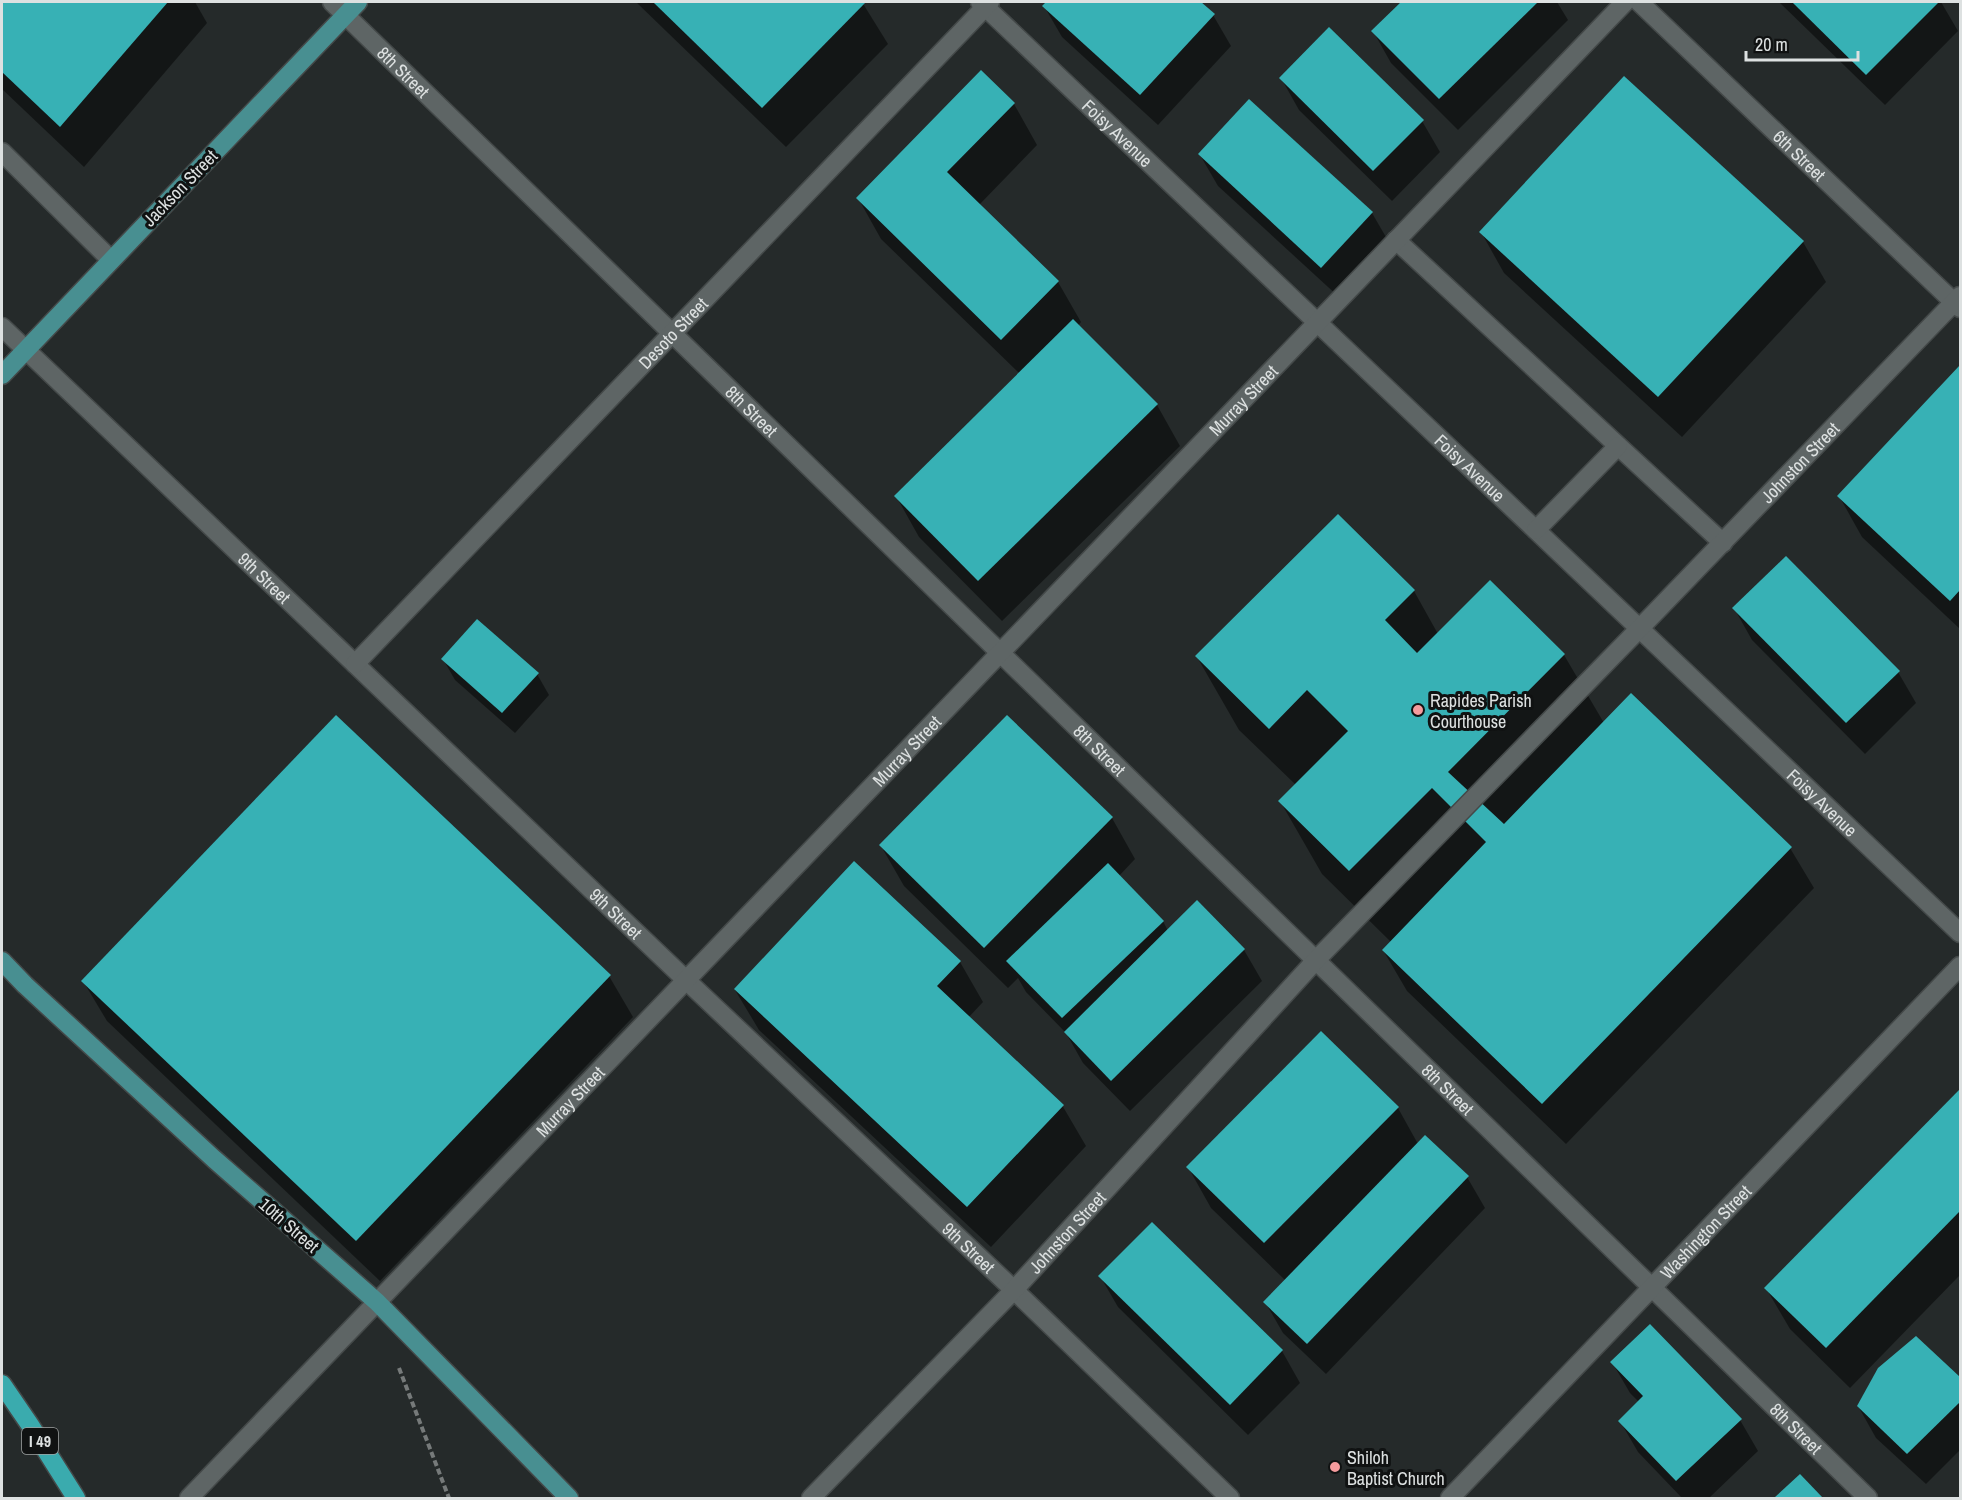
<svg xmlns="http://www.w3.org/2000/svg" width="1962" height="1500" font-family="'Archivo Narrow',sans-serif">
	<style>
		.shadow { fill: #0007 }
		.building { fill: #37b1b5 }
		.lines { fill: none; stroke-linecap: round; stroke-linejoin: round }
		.minor-casing { stroke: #444949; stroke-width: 21 }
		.major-casing { stroke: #444949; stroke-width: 21 }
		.highway-casing { stroke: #444949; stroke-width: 21 }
		.path { stroke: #767a7a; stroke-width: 4; stroke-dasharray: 6 3; stroke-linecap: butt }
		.minor { stroke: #5e6565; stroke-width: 18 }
		.major { stroke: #488f91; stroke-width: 18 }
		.highway { stroke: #3aabae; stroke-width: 18 }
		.poi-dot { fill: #f59b9d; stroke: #101212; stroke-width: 2 }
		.labels { text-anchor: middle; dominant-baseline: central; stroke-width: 6; stroke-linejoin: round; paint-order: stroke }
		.shield { fill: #101212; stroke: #a0a3a3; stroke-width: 1.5 }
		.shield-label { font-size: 16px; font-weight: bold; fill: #dde1e1 }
		.street-label { font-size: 18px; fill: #dde1e1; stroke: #101212 }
		.poi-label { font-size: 18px; fill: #dde1e1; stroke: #101212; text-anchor: start }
	</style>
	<rect width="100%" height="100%" fill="#252a2a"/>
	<g class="shadow">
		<polygon points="2,2 195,2 207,23 84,167 2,89"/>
		<polygon points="636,2 862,2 888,44 786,147"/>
		<polygon points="1048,2 1198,2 1213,15 1231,46 1158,125 1062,37 1044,6"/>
		<polygon points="1403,2 1557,2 1568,20 1458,130 1391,63 1373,31"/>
		<polygon points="1779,2 1941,2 1958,31 1885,105"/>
		<polygon points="981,72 1014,104 1037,145 979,205 1058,282 1081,322 1078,326 1157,405 1180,446 1002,621 919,537 896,496 1020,374 881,239 858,198"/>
		<polygon points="1281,78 1422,121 1440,152 1392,201 1299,110"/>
		<polygon points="1200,155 1372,213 1390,244 1340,298 1218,186"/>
		<polygon points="1481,232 1803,242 1826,282 1682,437 1504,273"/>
		<polygon points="1960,367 1960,629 1862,537 1839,496"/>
		<polygon points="1490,582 1564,655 1604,723 1790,848 1814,888 1566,1144 1407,991 1383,950 1391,942 1322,874 1280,801 1296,785 1239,730 1197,657 1414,591 1438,634"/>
		<polygon points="1734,608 1898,672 1916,703 1865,754 1752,640"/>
		<polygon points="443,659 537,674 549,695 515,733 455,680"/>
		<polygon points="1112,818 1135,859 1119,876 1163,921 1168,931 1197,903 1244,950 1262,981 1130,1111 1083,1063 1066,1033 1026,992 1018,978 1008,988 904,886 881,846"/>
		<polygon points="960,962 983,1002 968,1018 1062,1105 1086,1146 991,1247 759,1030 735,990"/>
		<polygon points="609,976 633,1017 380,1281 107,1021 83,981"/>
		<polygon points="1960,1091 1960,1275 1850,1388 1790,1329 1766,1288"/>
		<polygon points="1398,1108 1418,1144 1467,1177 1485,1208 1326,1374 1283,1333 1265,1302 1286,1281 1211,1208 1188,1167"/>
		<polygon points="1152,1224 1282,1351 1300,1383 1248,1435 1118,1307 1100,1276"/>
		<polygon points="1916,1338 1960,1380 1960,1450 1926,1484 1876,1438 1858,1406"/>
		<polygon points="1612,1362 1740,1420 1758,1451 1709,1498 1682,1498 1638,1452 1620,1421 1639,1402 1630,1393"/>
		<polygon points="1800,1476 1821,1498 1776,1498"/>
	</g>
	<g class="building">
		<polygon points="2,2 168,2 60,127 2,72"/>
		<polygon points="653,2 866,2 762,108"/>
		<polygon points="1046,2 1201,2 1215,14 1140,95 1042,6"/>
		<polygon points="1401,2 1538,2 1439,99 1371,31"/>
		<polygon points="1792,2 1939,2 1866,75"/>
		<polygon points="1329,27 1424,120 1373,171 1279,78"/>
		<polygon points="981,70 1015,103 947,172 1059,281 1001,340 856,198"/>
		<polygon points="1624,76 1804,241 1658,397 1479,232"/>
		<polygon points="1249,99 1373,212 1321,268 1198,154"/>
		<polygon points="1073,319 1158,404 978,581 894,496"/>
		<polygon points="1960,365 1960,590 1950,601 1837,496"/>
		<polygon points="1338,514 1415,590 1385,620 1417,653 1490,580 1565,654 1448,772 1504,824 1631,693 1792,847 1542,1104 1382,950 1486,842 1432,788 1349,871 1278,801 1348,731 1307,690 1269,729 1195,656"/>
		<polygon points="1786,556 1900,671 1846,723 1732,608"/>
		<polygon points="477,619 539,673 502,713 441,659"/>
		<polygon points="336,715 611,975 356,1241 81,981"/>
		<polygon points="1007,715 1113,817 984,948 879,845"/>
		<polygon points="854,861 961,961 937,986 1064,1105 967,1207 734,989"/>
		<polygon points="1108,863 1164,921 1062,1018 1006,961"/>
		<polygon points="1197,900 1245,949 1111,1081 1064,1032"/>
		<polygon points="1321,1031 1399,1107 1264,1243 1186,1167"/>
		<polygon points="1960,1089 1960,1211 1826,1348 1764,1288"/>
		<polygon points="1425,1135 1469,1176 1307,1344 1263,1302"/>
		<polygon points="1152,1222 1283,1350 1230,1405 1098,1276"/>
		<polygon points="1650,1324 1742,1419 1676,1481 1618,1421 1643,1396 1610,1362"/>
		<polygon points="1916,1336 1960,1377 1960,1402 1907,1454 1857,1406 1878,1368"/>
		<polygon points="1800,1474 1823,1498 1774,1498"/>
	</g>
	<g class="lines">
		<g class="minor-casing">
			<g id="minor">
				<path id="s1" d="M332,2L1868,1498"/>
				<path id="s2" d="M980,2L1960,933"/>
				<path id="s3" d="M1639,2L1960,308"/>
				<polyline points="2,152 111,260"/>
				<polyline points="1396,240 1723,543"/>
				<path id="s4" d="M2,327L686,980L1014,1290L1230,1498"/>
				<polyline points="1536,530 1618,446"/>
				<path id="s5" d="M355,664L990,2"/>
				<path id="s6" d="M189,1498L1625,2"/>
				<path id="s7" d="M811,1498L1014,1290L1316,960L1640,628L1960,296"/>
				<path id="s8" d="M1450,1498L1960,966"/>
			</g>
		</g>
		<g class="major-casing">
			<g id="major">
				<polyline points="2,375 358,2"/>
				<polyline points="2,961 25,985 214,1159 377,1302 569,1498"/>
			</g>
		</g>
		<g class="highway-casing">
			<polyline id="highway" points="2,1384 30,1425 76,1498"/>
		</g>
		<polyline class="path" points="399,1368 449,1498"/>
		<use href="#minor" class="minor"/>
		<use href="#major" class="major"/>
		<use href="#highway" class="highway"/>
	</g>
	<g class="poi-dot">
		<circle cx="1418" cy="710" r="6"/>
		<circle cx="1335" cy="1467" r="6"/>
	</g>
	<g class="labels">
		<rect class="shield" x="22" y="1428" width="36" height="26" rx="4.5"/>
		<g class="shield-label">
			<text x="40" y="1441">I 49</text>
		</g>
		<g class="street-label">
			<text stroke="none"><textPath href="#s1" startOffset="100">8th Street</textPath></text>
			<text stroke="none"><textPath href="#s2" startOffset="190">Foisy Avenue</textPath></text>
			<text stroke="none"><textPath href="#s3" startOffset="222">6th Street</textPath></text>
			<text transform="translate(180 188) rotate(-46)">Jackson Street</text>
			<text stroke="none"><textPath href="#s5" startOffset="459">Desoto Street</textPath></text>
			<text stroke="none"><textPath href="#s6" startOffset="1522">Murray Street</textPath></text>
			<text stroke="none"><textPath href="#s1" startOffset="586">8th Street</textPath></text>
			<text stroke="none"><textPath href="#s7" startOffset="1432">Johnston Street</textPath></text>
			<text stroke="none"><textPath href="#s2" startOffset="676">Foisy Avenue</textPath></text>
			<text stroke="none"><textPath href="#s4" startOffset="363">9th Street</textPath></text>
			<text stroke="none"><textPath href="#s6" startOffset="1036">Murray Street</textPath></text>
			<text stroke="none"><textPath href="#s1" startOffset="1072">8th Street</textPath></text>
			<text stroke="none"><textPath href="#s2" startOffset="1162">Foisy Avenue</textPath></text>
			<text stroke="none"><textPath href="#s4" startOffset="849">9th Street</textPath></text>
			<text stroke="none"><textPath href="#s1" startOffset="1558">8th Street</textPath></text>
			<text stroke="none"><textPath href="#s6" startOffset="550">Murray Street</textPath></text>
			<text transform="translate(289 1225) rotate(41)">10th Street</text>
			<text stroke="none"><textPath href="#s7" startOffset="369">Johnston Street</textPath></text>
			<text stroke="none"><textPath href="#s8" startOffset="369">Washington Street</textPath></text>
			<text stroke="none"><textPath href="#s4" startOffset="1335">9th Street</textPath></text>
			<text stroke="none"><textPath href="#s1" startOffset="2044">8th Street</textPath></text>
		</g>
		<g class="poi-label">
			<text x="1430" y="700">Rapides Parish<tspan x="1430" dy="21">Courthouse</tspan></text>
			<text x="1347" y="1457">Shiloh<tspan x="1347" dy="21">Baptist Church</tspan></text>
		</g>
	</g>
	<rect width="1962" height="1500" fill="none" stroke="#dde1e1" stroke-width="6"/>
	<path d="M1746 51v9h112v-9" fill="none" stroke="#dde1e1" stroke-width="3"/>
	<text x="1755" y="51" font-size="18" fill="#dde1e1" stroke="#101212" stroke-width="4.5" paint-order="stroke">20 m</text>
</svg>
